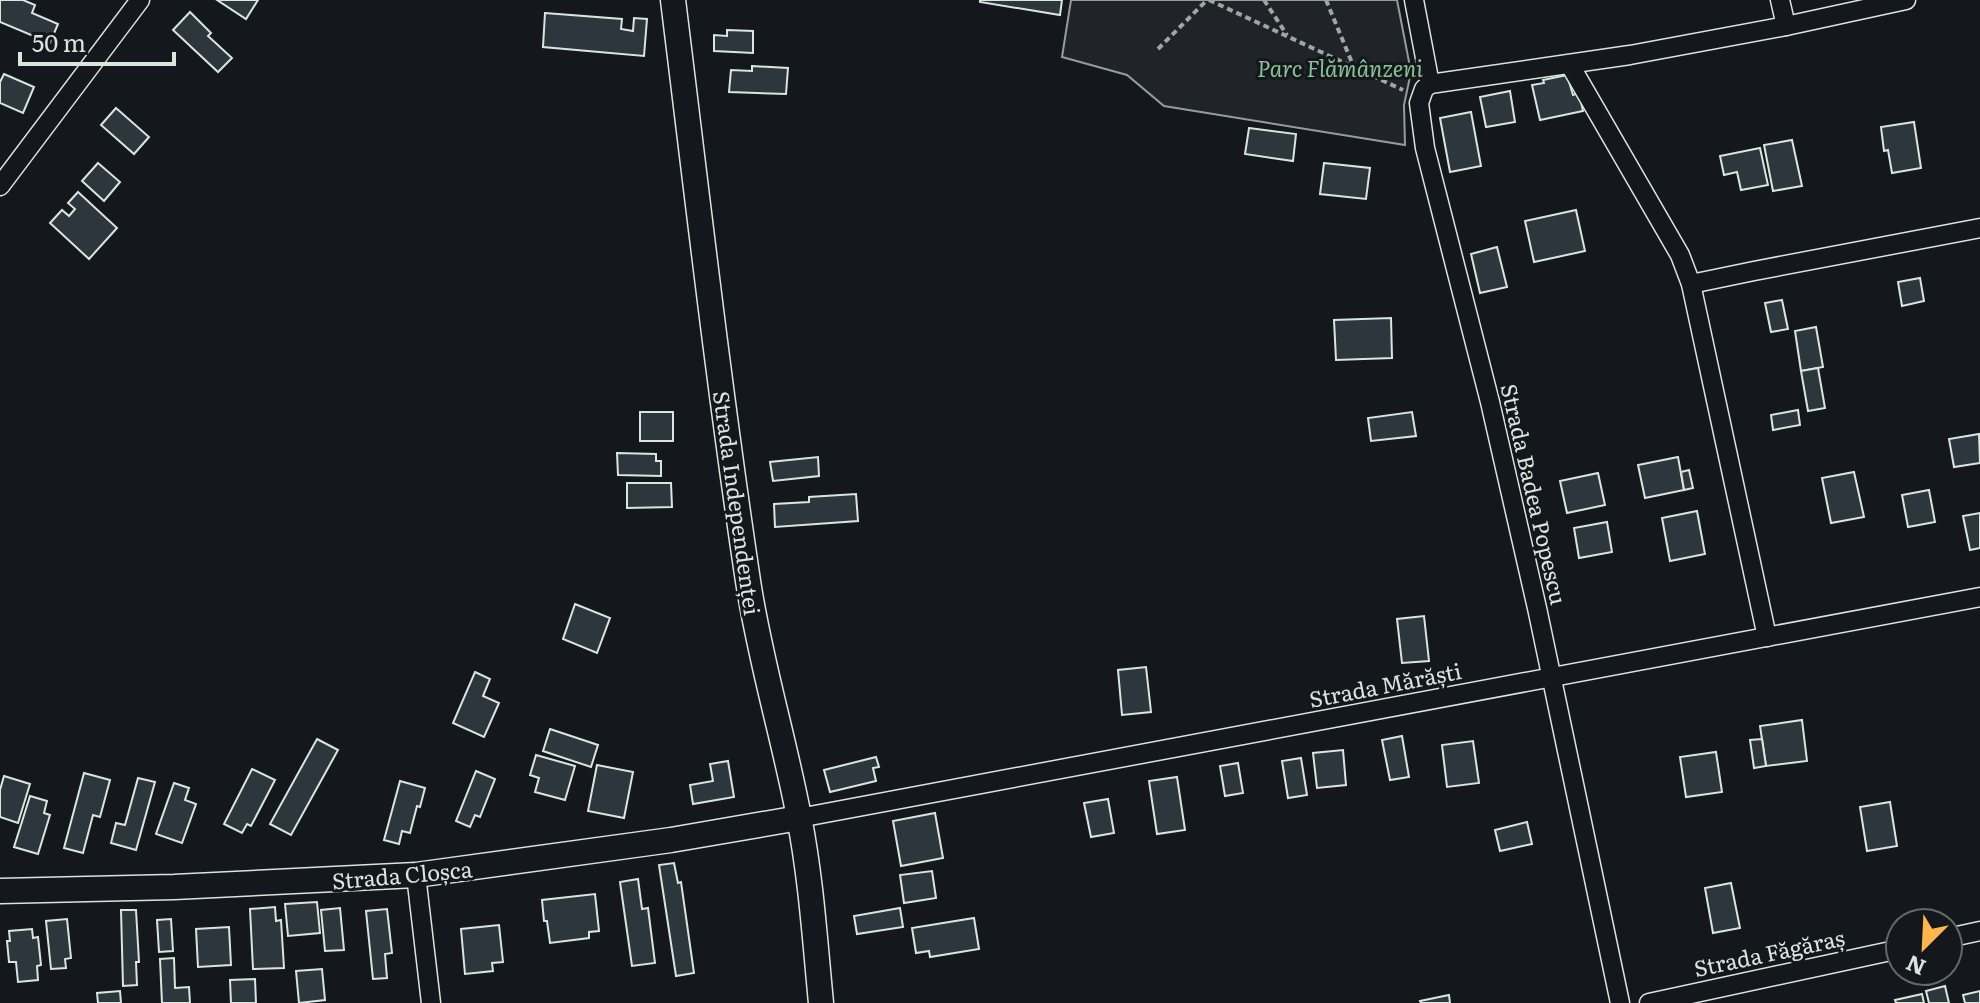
<svg xmlns="http://www.w3.org/2000/svg" width="1980" height="1003" font-family="Literata,serif">
	<style>
		.green { fill: #202428; stroke: #939e99; stroke-width: 2 }
		.building { fill: #2c363c; stroke: #d8e6dc; stroke-width: 2 }
		.lines { fill: none; stroke-linecap: round; stroke-linejoin: round }
		.minor-casing { stroke: #d8e6dc; stroke-width: 21 }
		.tertiary-casing { stroke: #d8e6dc; stroke-width: 27 }
		.path { stroke: #9da8a2; stroke-width: 4; stroke-dasharray: 6 4; stroke-linecap: butt }
		.minor { stroke: #14181c; stroke-width: 18 }
		.tertiary { stroke: #14181c; stroke-width: 24 }
		.labels { text-anchor: middle; dominant-baseline: central; stroke-width: 6; stroke-linejoin: round; paint-order: stroke }
		.park-label { font-size: 22px; font-style: italic; fill: #8ac095; stroke: #14181c }
		.street-label { font-size: 22px; fill: #d8e6dc; stroke: #14181c }
	</style>
	<rect width="100%" height="100%" fill="#14181c"/>
	<polygon class="green" points="1071,0 1397,0 1411,72 1404,105 1405,145 1164,106 1127,75 1062,57"/>
	<g class="building">
		<polygon points="0,0 23,0 35,5 32,13 58,24 50,43 0,22"/>
		<polygon points="217,0 258,0 246,19"/>
		<polygon points="980,0 1062,0 1060,15 980,2"/>
		<polygon points="190,12 211,33 208,36 232,58 218,72 173,30"/>
		<polygon points="545,13 622,19 621,29 633,31 634,18 647,19 644,56 543,47"/>
		<polygon points="727,30 753,31 753,53 714,51 714,35 727,36"/>
		<polygon points="752,66 788,68 786,94 729,92 731,70 752,71"/>
		<polygon points="4,74 34,87 23,113 0,103 0,82"/>
		<polygon points="1567,75 1573,95 1579,93 1583,111 1540,120 1532,85 1544,83 1543,80"/>
		<polygon points="1510,91 1515,122 1486,127 1480,97"/>
		<polygon points="116,108 149,137 134,154 101,125"/>
		<polygon points="1471,112 1481,166 1450,172 1440,118"/>
		<polygon points="1914,122 1921,168 1892,173 1888,150 1884,151 1881,127"/>
		<polygon points="1249,128 1296,134 1293,161 1245,154"/>
		<polygon points="1792,140 1802,186 1773,191 1764,145"/>
		<polygon points="1760,148 1768,185 1741,190 1737,172 1724,175 1720,156"/>
		<polygon points="98,163 120,182 104,201 82,181"/>
		<polygon points="1324,163 1370,168 1366,199 1320,194"/>
		<polygon points="78,192 117,228 89,259 50,223 62,210 69,216 75,209 68,203"/>
		<polygon points="1576,210 1585,251 1534,262 1525,221"/>
		<polygon points="1497,247 1507,287 1480,293 1471,254"/>
		<polygon points="1920,278 1924,301 1902,306 1898,282"/>
		<polygon points="1782,300 1788,329 1771,332 1765,303"/>
		<polygon points="1391,318 1392,358 1336,360 1334,320"/>
		<polygon points="1816,327 1823,367 1801,371 1795,331"/>
		<polygon points="1818,368 1825,408 1808,411 1801,371"/>
		<polygon points="1798,410 1800,425 1773,430 1771,415"/>
		<rect x="640" y="412" width="33" height="29"/>
		<polygon points="1412,412 1416,436 1371,441 1368,418"/>
		<polygon points="1979,434 1980,463 1954,467 1949,439"/>
		<polygon points="617,453 656,454 656,461 661,461 661,476 618,475"/>
		<polygon points="818,457 819,476 773,481 770,462"/>
		<polygon points="1678,457 1684,490 1645,498 1638,465"/>
		<polygon points="1689,470 1693,488 1684,490 1681,472"/>
		<polygon points="1854,472 1864,517 1831,523 1822,478"/>
		<polygon points="1598,473 1605,505 1567,513 1560,481"/>
		<polygon points="627,483 671,483 672,507 627,508"/>
		<polygon points="1929,490 1935,522 1908,527 1902,495"/>
		<polygon points="856,494 858,521 775,527 774,504 809,502 809,497"/>
		<polygon points="1697,511 1705,554 1670,561 1662,518"/>
		<polygon points="1980,513 1980,548 1970,550 1963,516"/>
		<polygon points="1607,522 1612,552 1579,558 1574,528"/>
		<polygon points="575,604 610,618 597,653 563,639"/>
		<polygon points="1424,616 1429,661 1402,663 1397,619"/>
		<polygon points="1146,667 1151,712 1122,715 1118,670"/>
		<polygon points="475,672 490,679 483,696 499,703 484,737 453,723"/>
		<polygon points="1802,720 1807,761 1766,766 1760,726"/>
		<polygon points="550,729 598,745 591,767 543,751"/>
		<polygon points="1402,736 1409,777 1390,780 1382,740"/>
		<polygon points="317,739 338,750 291,835 270,824"/>
		<polygon points="1762,739 1766,766 1754,768 1750,740"/>
		<polygon points="1473,741 1479,783 1447,787 1442,745"/>
		<polygon points="1343,750 1346,785 1317,788 1313,753"/>
		<polygon points="1716,752 1722,792 1686,797 1680,757"/>
		<polygon points="536,755 575,766 565,800 535,792 539,778 530,775"/>
		<polygon points="876,757 879,767 873,768 876,781 830,792 824,770"/>
		<polygon points="1301,758 1307,795 1288,798 1282,761"/>
		<polygon points="728,761 734,797 693,804 690,785 713,781 710,764"/>
		<polygon points="1238,763 1243,793 1225,796 1220,766"/>
		<polygon points="597,765 633,772 624,818 588,811"/>
		<polygon points="252,769 275,780 251,826 247,824 242,833 224,824"/>
		<polygon points="476,771 495,779 480,817 475,815 470,827 456,821"/>
		<polygon points="84,773 110,780 100,817 93,815 83,853 64,848"/>
		<polygon points="4,776 30,784 18,823 0,817 0,790"/>
		<polygon points="1177,777 1185,830 1157,834 1149,781"/>
		<polygon points="138,778 155,782 136,850 111,843 116,823 125,825"/>
		<polygon points="400,781 425,788 420,807 417,806 410,833 402,831 399,844 384,840"/>
		<polygon points="174,783 189,788 185,800 196,804 182,843 156,834"/>
		<polygon points="30,796 47,801 44,813 50,815 38,854 14,847"/>
		<polygon points="1108,799 1114,833 1091,837 1084,803"/>
		<polygon points="1890,802 1897,846 1867,851 1860,807"/>
		<polygon points="935,813 943,858 901,866 893,821"/>
		<polygon points="1527,822 1532,844 1500,851 1495,830"/>
		<polygon points="674,863 678,883 681,882 694,973 676,976 659,865"/>
		<polygon points="932,871 936,898 904,903 900,875"/>
		<polygon points="638,879 642,909 648,908 655,963 632,966 620,882"/>
		<polygon points="1731,883 1740,928 1713,933 1705,888"/>
		<polygon points="595,894 599,931 589,932 589,938 550,943 547,921 544,921 542,900"/>
		<polygon points="317,902 320,933 288,936 285,904"/>
		<polygon points="275,907 276,921 281,920 284,968 253,969 250,909"/>
		<polygon points="340,908 344,950 325,951 321,910"/>
		<polygon points="900,908 903,927 857,934 854,916"/>
		<polygon points="387,909 392,953 385,954 387,978 373,979 366,911"/>
		<polygon points="121,910 136,910 139,962 136,962 137,985 123,986"/>
		<polygon points="974,918 979,949 930,957 929,951 916,953 912,928"/>
		<polygon points="67,919 71,958 65,959 66,968 51,969 46,921"/>
		<polygon points="171,919 173,951 159,952 157,920"/>
		<polygon points="499,925 503,962 492,963 493,971 465,974 461,929"/>
		<polygon points="229,927 231,965 198,967 196,929"/>
		<polygon points="32,929 33,938 38,937 41,965 37,966 38,980 18,982 16,962 9,962 7,941 10,941 9,931"/>
		<polygon points="174,958 175,988 189,987 190,1003 162,1003 160,959"/>
		<polygon points="322,969 325,1000 299,1003 296,971"/>
		<polygon points="255,979 256,1003 231,1003 230,980"/>
		<polygon points="1945,986 1949,1003 1929,1003 1926,991"/>
		<polygon points="120,991 121,1003 98,1003 97,993"/>
		<polygon points="1980,991 1980,1003 1965,1003 1963,995"/>
		<polygon points="1922,994 1924,1003 1896,1003 1895,1000"/>
		<polygon points="1449,995 1450,1003 1421,1003 1420,1001"/>
	</g>
	<g class="lines">
		<g class="minor-casing">
			<g id="minor">
				<polyline points="1414,0 1430,84"/>
				<polyline points="1780,0 1786,26"/>
				<polyline points="1570,65 1680,255 1691,284 1767,637"/>
				<polyline points="1430,84 1424,89 1419,103 1425,148 1490,402 1537,608 1620,1003"/>
				<polyline points="1430,84 1630,55 1786,26 1906,0"/>
				<polyline points="0,186 140,0"/>
				<polyline points="1691,284 1754,271 1980,228"/>
				<polyline points="799,818 1980,597"/>
				<polyline points="416,875 431,1003"/>
				<polyline points="1948,938 1980,931"/>
				<polyline points="1649,1003 1900,949"/>
			</g>
		</g>
		<g class="tertiary-casing">
			<g id="tertiary">
				<path d="M673,0C697,194 719,388 748,581C760,661 784,738 799,817C811,878 815,941 821,1003"/>
				<polyline points="0,891 174,887 416,875 671,840 799,818"/>
			</g>
		</g>
		<g class="path">
			<polyline points="1209,0 1403,90"/>
			<polyline points="1264,0 1287,35"/>
			<polyline points="1326,0 1353,65"/>
			<polyline points="1158,49 1207,0"/>
		</g>
		<use href="#minor" class="minor"/>
		<use href="#tertiary" class="tertiary"/>
	</g>
	<g class="labels">
		<g class="park-label">
			<text x="1340" y="67">Parc Flămânzeni</text>
		</g>
		<g class="street-label">
			<text transform="translate(1535 494) rotate(77)">Strada Badea Popescu</text>
			<text transform="translate(738 503) rotate(82)">Strada Independenței</text>
			<text transform="translate(1385 684) rotate(-11)">Strada Mărăști</text>
			<text transform="translate(402 874) rotate(-5)">Strada Cloșca</text>
			<text transform="translate(1769 952) rotate(-12)">Strada Făgăraș</text>
		</g>
	</g>
	<g transform="translate(1924 947) rotate(204)"><circle r="38" fill="#14181c" stroke="#626a69" stroke-width="2"/>
	<path d="M0-6L14 30L0 20L-14 30Z" fill="#ffb74d"/>
	<text y="-12" font-size="22" font-weight="bold" text-anchor="middle" fill="#d8e6dc">N</text>
	</g>
	<path d="M20 52v12h154v-12" fill="none" stroke="#d8e6dc" stroke-width="4"/>
	<text x="32" y="52" font-size="24" fill="#d8e6dc" stroke="#14181c" stroke-width="6" paint-order="stroke">50 m</text>
</svg>
